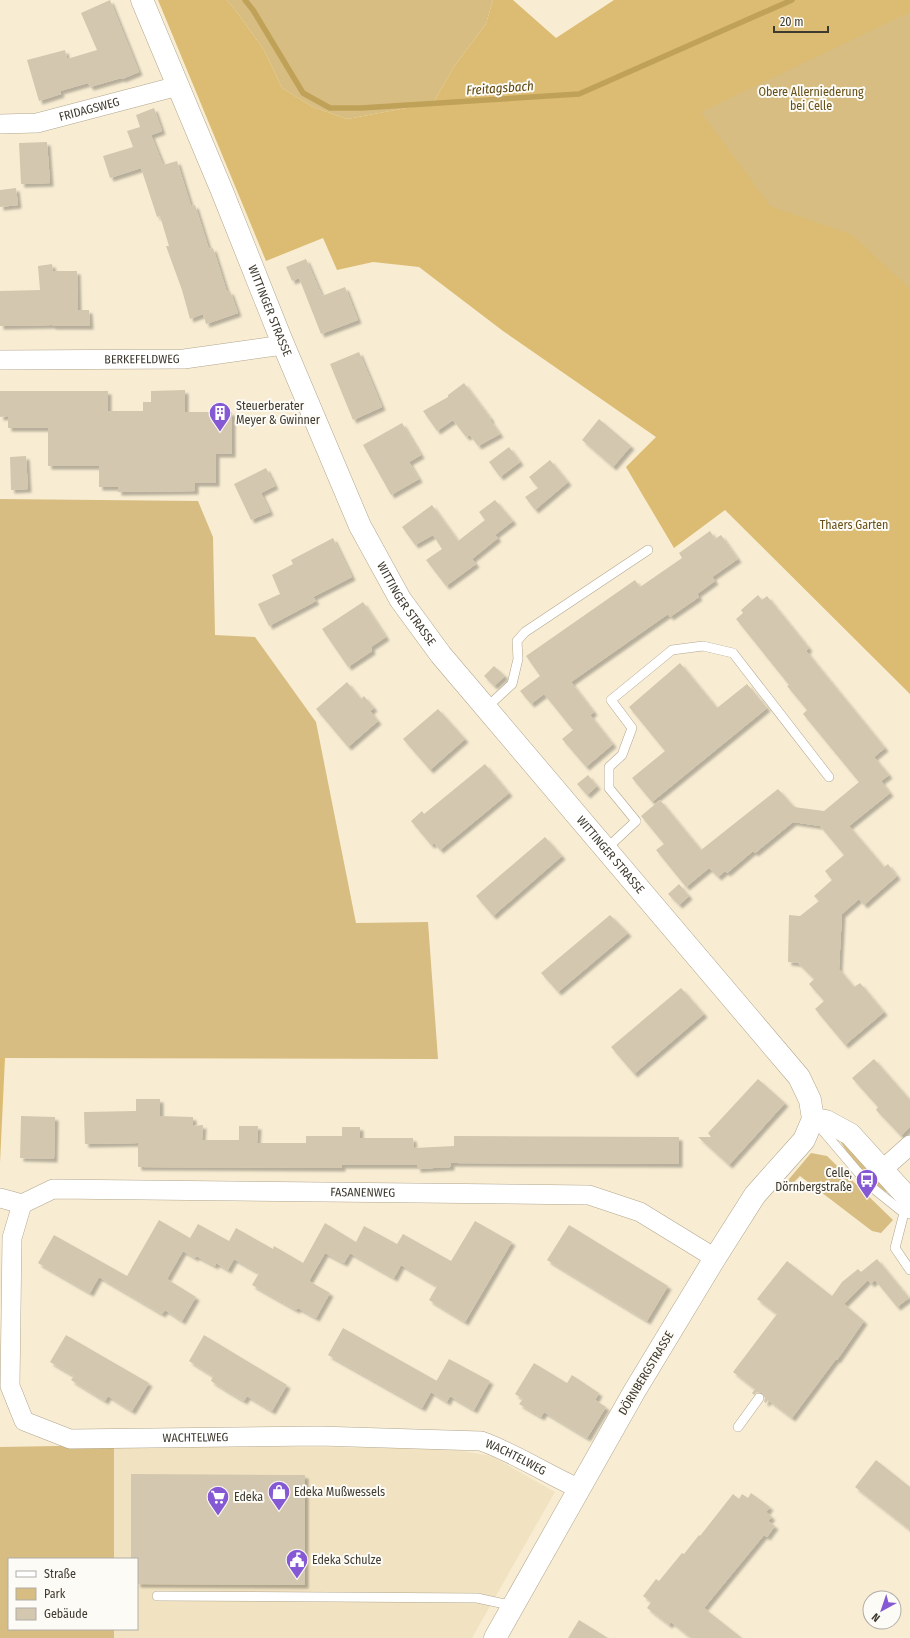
<svg xmlns="http://www.w3.org/2000/svg" width="910" height="1638" font-family="'Fira Sans Condensed',sans-serif">
	<style>
		.built { fill: #f1e3c2 }
		.green { fill: #d7bd81 }
		.forest { fill: #dcbc72 }
		.lines { fill: none; stroke-linecap: round; stroke-linejoin: round }
		.stream { stroke: #c0a158; stroke-width: 5.5 }
		.building { fill: #d3c8af; filter: url(#shadow) }
		.service-casing { stroke: #b1a68e; stroke-width: 10 }
		.minor-casing { stroke: #b1a68e; stroke-width: 20 }
		.tertiary-casing { stroke: #b1a68e; stroke-width: 23 }
		.secondary-casing { stroke: #b1a68e; stroke-width: 23 }
		.service { stroke: #fff; stroke-width: 9 }
		.minor { stroke: #fff; stroke-width: 19 }
		.tertiary { stroke: #fff; stroke-width: 22 }
		.secondary { stroke: #fff; stroke-width: 22 }
		.labels { text-anchor: middle; dominant-baseline: central; stroke-width: 4; stroke-linejoin: round; paint-order: stroke }
		.park-label { font-size: 12px; fill: #675119; stroke: #fdfbf6 }
		.street-label { font-size: 12px; fill: #3f3a30; stroke: #fdfbf6 }
		.poi-label { font-size: 12px; fill: #3f3a30; stroke: #fdfbf6; text-anchor: start }
		.water-label { font-size: 13px; font-style: italic; fill: #5c460a; stroke: #fdfbf6 }
	</style>
	<defs>
		<filter id="shadow"><feDropShadow dx="3.5" dy="3.5" stdDeviation="1" flood-color="#0004"/></filter>
	</defs>
	<rect width="100%" height="100%" fill="#f8edd3"/>
	<polygon class="built" points="114,1446 444,1448 492,1456 555,1492 472,1638 114,1638 114,1629 137,1629 137,1559 114,1559"/>
	<g class="green">
		<polygon points="227,0 493,0 486,24 455,65 433,103 347,119 313,107 282,88 264,50 236,11"/>
		<polygon points="634,0 910,0 910,292 770,214 699,113"/>
		<polygon points="0,499 198,501 213,537 215,635 255,637 316,722 356,923 428,922 438,1059 0,1058"/>
		<path d="M838,1137L889,1190L886,1192C867,1178 849,1158 838,1137Z"/>
		<polygon points="811,1153 827,1156 893,1220 881,1233 872,1231 800,1176 788,1188 784,1185"/>
		<polygon points="114,1445 114,1559 9,1559 9,1629 114,1629 114,1638 0,1638 0,1447"/>
	</g>
	<g class="forest">
		<polygon points="158,0 227,0 236,11 264,50 282,88 313,107 347,119 433,103 455,65 486,24 493,0 513,0 556,38 614,0 910,0 910,12 701,112 770,206 852,235 910,289 910,694 725,510 674,548 626,467 656,437 503,331 419,267 373,262 337,270 323,238 266,261"/>
		<polygon points="0,1058 5,1058 0,1163"/>
	</g>
	<g class="lines">
		<polyline class="stream" points="245,0 253,10 303,93 330,108 361,108 579,94 792,0"/>
	</g>
	<g class="building">
		<polygon points="110,0 139,72 122,79 121,78 90,87 88,83 60,91 61,94 39,101 27,60 65,50 67,59 97,50 81,13"/>
		<polygon points="154,108 162,131 151,135 163,165 177,161 191,206 195,205 209,249 213,248 227,292 230,291 238,313 206,324 203,314 190,319 182,290 166,246 169,246 160,216 157,217 141,168 110,178 103,156 133,147 127,131 140,127 136,115"/>
		<polygon points="47,142 50,183 21,184 19,143"/>
		<polygon points="16,188 18,205 0,207 0,190"/>
		<polygon points="306,259 322,296 345,287 358,320 321,334 299,278 292,281 286,267"/>
		<polygon points="52,264 53,271 77,271 78,310 89,310 90,326 52,326 52,325 0,326 0,291 40,290 38,266"/>
		<polygon points="359,352 382,407 353,420 330,364"/>
		<polygon points="464,383 491,419 490,420 500,434 478,446 470,435 466,437 453,420 437,431 423,411 448,397 448,395"/>
		<polygon points="185,390 185,412 232,412 232,454 216,454 216,483 195,483 195,491 118,492 118,487 99,487 99,466 48,466 48,428 8,428 8,416 0,417 0,391 108,391 108,411 143,411 143,402 151,402 151,391"/>
		<polygon points="599,419 631,446 613,467 582,440"/>
		<polygon points="402,423 421,455 409,462 419,479 391,495 363,445"/>
		<polygon points="509,447 520,462 500,477 489,462"/>
		<polygon points="26,456 28,489 11,490 10,457"/>
		<polygon points="550,460 568,482 535,510 525,497 538,488 529,477"/>
		<polygon points="266,468 275,486 261,493 270,512 251,520 234,484"/>
		<polygon points="495,500 513,521 495,535 498,538 472,559 476,564 446,586 426,560 442,549 433,535 415,545 402,527 432,505 458,541 485,520 479,512"/>
		<polygon points="710,531 715,539 721,535 738,559 712,577 715,581 697,594 699,597 670,617 668,614 571,682 594,712 590,715 613,744 586,767 562,739 573,730 544,694 531,704 520,691 540,676 526,656 635,580 640,587 682,558 679,553"/>
		<polygon points="333,538 352,577 313,597 316,601 269,626 258,604 280,594 272,575 293,564 291,560"/>
		<polygon points="758,595 762,600 767,596 809,648 806,651 885,748 874,757 889,775 881,781 890,793 849,826 884,867 888,864 897,876 864,905 859,899 842,914 839,969 854,987 860,983 884,1012 845,1045 815,1009 824,1001 809,984 814,979 798,963 788,962 789,915 800,916 819,901 814,896 832,880 825,871 844,855 820,826 793,822 755,853 753,851 727,873 725,871 718,877 709,868 686,887 656,850 664,844 641,816 660,800 701,850 778,789 794,807 824,811 859,782 803,714 807,710 787,686 789,685 736,619 743,613 741,610"/>
		<polygon points="363,602 386,637 371,647 372,651 348,667 322,629"/>
		<polygon points="680,663 717,708 747,684 767,708 652,802 632,778 665,751 629,707"/>
		<polygon points="494,666 505,676 494,686 484,676"/>
		<polygon points="347,682 361,699 364,696 374,708 370,711 378,721 348,747 316,709"/>
		<polygon points="438,709 465,739 430,770 403,739"/>
		<polygon points="485,764 509,793 440,850 434,843 431,845 411,821 422,811 424,814"/>
		<polygon points="588,775 597,786 587,795 577,784"/>
		<polygon points="545,837 562,856 493,916 476,896"/>
		<polygon points="679,884 689,896 679,905 668,894"/>
		<polygon points="610,915 628,933 558,992 541,973"/>
		<polygon points="681,988 704,1014 634,1074 611,1047"/>
		<polygon points="874,1059 910,1100 910,1127 901,1136 876,1110 878,1107 852,1078"/>
		<polygon points="758,1079 785,1103 729,1165 698,1137 711,1137 708,1133"/>
		<polygon points="136,1099 160,1099 160,1116 193,1117 193,1126 203,1125 202,1140 239,1140 239,1126 258,1126 257,1143 306,1143 306,1136 342,1136 342,1127 360,1127 360,1138 413,1138 414,1148 454,1146 454,1136 679,1137 679,1164 451,1163 451,1167 417,1169 417,1165 342,1165 342,1168 138,1167 138,1143 85,1144 84,1112 136,1111"/>
		<polygon points="21,1116 55,1117 54,1159 20,1158"/>
		<polygon points="159,1220 190,1238 198,1224 229,1241 236,1228 273,1249 274,1246 303,1263 325,1223 356,1242 364,1226 397,1244 403,1234 451,1261 475,1221 512,1242 465,1322 429,1300 437,1286 401,1265 394,1278 350,1253 353,1248 344,1263 325,1253 309,1281 330,1293 316,1318 298,1308 296,1310 252,1285 259,1273 234,1259 228,1270 216,1263 215,1266 196,1256 195,1258 183,1251 167,1279 196,1297 182,1321 165,1310 162,1314 99,1277 90,1293 38,1263 54,1235 127,1276"/>
		<polygon points="569,1225 668,1286 647,1321 547,1260"/>
		<polygon points="877,1259 909,1298 897,1307 875,1280 871,1284 868,1280 844,1304 864,1321 837,1360 836,1359 792,1418 768,1400 766,1403 764,1402 765,1398 762,1393 757,1392 754,1395 752,1393 755,1389 733,1372 777,1314 757,1299 787,1261 832,1296 842,1282 858,1269 861,1272"/>
		<polygon points="343,1328 437,1381 433,1387 449,1359 490,1381 474,1410 450,1396 447,1402 431,1392 422,1408 328,1355"/>
		<polygon points="66,1335 149,1383 132,1411 108,1396 105,1401 71,1380 74,1376 50,1362"/>
		<polygon points="204,1335 287,1385 272,1411 247,1396 244,1401 227,1391 211,1381 213,1376 189,1361"/>
		<polygon points="534,1363 567,1383 572,1375 599,1393 595,1400 606,1407 587,1438 544,1412 541,1417 519,1404 523,1399 515,1394"/>
		<polygon points="876,1460 910,1487 910,1530 855,1487"/>
		<polygon points="131,1474 305,1475 305,1585 137,1584 137,1559 131,1559"/>
		<polygon points="751,1493 770,1507 766,1512 772,1517 768,1521 775,1526 767,1537 764,1535 704,1608 742,1638 691,1638 671,1622 669,1625 647,1608 651,1602 643,1596 656,1579 659,1581 682,1553 684,1554 699,1535 700,1536 733,1494 739,1499 742,1494 748,1498"/>
		<polygon points="579,1620 608,1638 568,1638"/>
	</g>
	<g class="lines">
		<g class="service-casing">
			<g id="service">
				<polyline points="486,708 512,684 518,659 517,641 525,632 648,550"/>
				<polyline points="606,849 636,821 609,788 609,767 622,755 632,728 611,700 672,650 703,646 733,653 829,777"/>
				<polyline points="818,1125 869,1185 904,1213 910,1214"/>
				<polyline points="908,1209 904,1213 895,1248 910,1270"/>
				<polyline points="738,1427 759,1398"/>
				<polyline points="157,1596 477,1598 514,1606"/>
			</g>
		</g>
		<g class="minor-casing">
			<g id="minor">
				<path id="s1" d="M0,124L37,123L178,86"/>
				<path id="s2" d="M0,360L184,359L283,345"/>
				<polyline points="882,1170 910,1145"/>
				<path id="s3" d="M0,1198L22,1204L53,1189L589,1195L640,1212L715,1258"/>
				<path id="s4" d="M22,1204L12,1238L10,1386L24,1421L70,1439L319,1436L481,1441C515,1453 546,1474 580,1489"/>
			</g>
		</g>
		<g class="tertiary-casing">
			<polyline id="tertiary" points="813,1119 826,1121 850,1134 910,1200"/>
		</g>
		<g class="secondary-casing">
			<g id="secondary">
				<path id="s5" d="M142,0L222,191L281,339L360,526L400,599L441,655L799,1077L810,1100L813,1119L804,1140L755,1195L715,1258L634,1392L495,1638"/>
			</g>
		</g>
		<use href="#service" class="service"/>
		<use href="#minor" class="minor"/>
		<use href="#tertiary" class="tertiary"/>
		<use href="#secondary" class="secondary"/>
	</g>
	<defs>
		<g id="building-pin" transform="scale(1.15)"><path d="M0 17L-7.5 6A9.5 9.5 0 1 1 7.5 6Z" fill="#8559d3" stroke="#fdfbf6"/><path d="M-4-6H4V6H1V3H-1V6H-4ZM-2.5-4.3h1.7v1.8h-1.7ZM.8-4.3h1.7v1.8H.8ZM-2.5-1h1.7V.8h-1.7ZM.8-1h1.7V.8H.8Z" fill="#fff"/></g>
		<g id="bus-pin" transform="scale(1.15)"><path d="M0 17L-7.5 6A9.5 9.5 0 1 1 7.5 6Z" fill="#8559d3" stroke="#fdfbf6"/><path d="M-5-6H5V4H4V6H2V4H-2V6H-4V4H-5ZM-3.5-4V0h7V-4ZM-3.5 1.2v1.5H-2V1.2ZM2 1.2v1.5H3.5V1.2Z" fill="#fff"/></g>
		<g id="shop-pin" transform="scale(1.15)"><path d="M0 17L-7.5 6A9.5 9.5 0 1 1 7.5 6Z" fill="#8559d3" stroke="#fdfbf6"/><path d="M-5-2.5h2.3a2.7 3.5 0 0 1 5.4 0H5L5.5 6h-11ZM-1.5-2.5h3a1.5 2.3 0 0 0-3 0Z" fill="#fff"/></g>
		<g id="supermarket-pin" transform="scale(1.15)"><path d="M0 17L-7.5 6A9.5 9.5 0 1 1 7.5 6Z" fill="#8559d3" stroke="#fdfbf6"/><path d="M-6-5.5h2.5l.6 2H6L4.5 2H-2.5L-4.4-4H-6ZM-1.5 3.2a1.3 1.3 0 1 0 .1 0ZM3 3.2a1.3 1.3 0 1 0 .1 0Z" fill="#fff"/></g>
		<g id="civic-pin" transform="scale(1.15)"><path d="M0 17L-7.5 6A9.5 9.5 0 1 1 7.5 6Z" fill="#8559d3" stroke="#fdfbf6"/><path d="M-.6-6.5H3V-4.5H.6V-3L4-1V1h2V6H-6V1h2V-1L-.6-3ZM-1.2 2.5V6h2.4V2.5Z" fill="#fff"/></g>
	</defs>
	<g fill-rule="evenodd">
		<use href="#building-pin" x="220" y="413"/>
		<use href="#bus-pin" x="867" y="1180"/>
		<use href="#shop-pin" x="279" y="1492"/>
		<use href="#supermarket-pin" x="218" y="1497"/>
		<use href="#civic-pin" x="297" y="1560"/>
	</g>
	<g class="labels">
		<g class="park-label">
			<text x="811" y="92">Obere Allerniederung<tspan x="811" dy="14">bei Celle</tspan></text>
			<text x="854" y="525">Thaers Garten</text>
		</g>
		<g class="street-label">
			<text stroke="none"><textPath href="#s1" startOffset="91">FRIDAGSWEG</textPath></text>
			<text stroke="none"><textPath href="#s5" startOffset="336">WITTINGER STRASSE</textPath></text>
			<text stroke="none"><textPath href="#s2" startOffset="142">BERKEFELDWEG</textPath></text>
			<text stroke="none"><textPath href="#s5" startOffset="660">WITTINGER STRASSE</textPath></text>
			<text stroke="none"><textPath href="#s5" startOffset="984">WITTINGER STRASSE</textPath></text>
			<text stroke="none"><textPath href="#s3" startOffset="367">FASANENWEG</textPath></text>
			<text transform="translate(646 1373) rotate(-59)">DÖRNBERGSTRASSE</text>
			<text stroke="none"><textPath href="#s4" startOffset="396">WACHTELWEG</textPath></text>
			<text stroke="none"><textPath href="#s4" startOffset="720">WACHTELWEG</textPath></text>
		</g>
		<g class="poi-label">
			<text x="236" y="406">Steuerberater<tspan x="236" dy="14">Meyer &amp; Gwinner</tspan></text>
			<text x="852" y="1173" text-anchor="end">Celle,<tspan x="852" dy="14">Dörnbergstraße</tspan></text>
			<text x="294" y="1492">Edeka Mußwessels</text>
			<text x="234" y="1497">Edeka</text>
			<text x="312" y="1560">Edeka Schulze</text>
		</g>
		<g class="water-label">
			<text transform="translate(500 88) rotate(-4)">Freitagsbach</text>
		</g>
	</g>
	<rect x="8" y="1558" width="130" height="72" fill="#fdfbf6" stroke="#b1aea7"/>
	<rect x="16" y="1571" width="20" height="6" fill="#ffffff" stroke="#b1aea7"/>
	<text x="44" y="1578" font-size="12" fill="#3f3a30">Straße</text>
	<rect x="16" y="1588" width="20" height="12" fill="#d7bd81" stroke="#b1aea7"/>
	<text x="44" y="1598" font-size="12" fill="#3f3a30">Park</text>
	<rect x="16" y="1608" width="20" height="12" fill="#d3c8af" stroke="#b1aea7"/>
	<text x="44" y="1618" font-size="12" fill="#3f3a30">Gebäude</text>
	<g transform="translate(882 1610) rotate(220)"><circle r="19" fill="#fdfbf6" stroke="#b1aea7"/>
	<path d="M0-3L7 15L0 10L-7 15Z" fill="#8559d3"/>
	<text y="-6" font-size="11" font-weight="bold" text-anchor="middle" fill="#3f3a30">N</text>
	</g>
	<path d="M774 26v6h54v-6" fill="none" stroke="#3f3a30" stroke-width="2"/>
	<text x="780" y="26" font-size="12" fill="#3f3a30" stroke="#fdfbf6" stroke-width="3" paint-order="stroke">20 m</text>
</svg>
